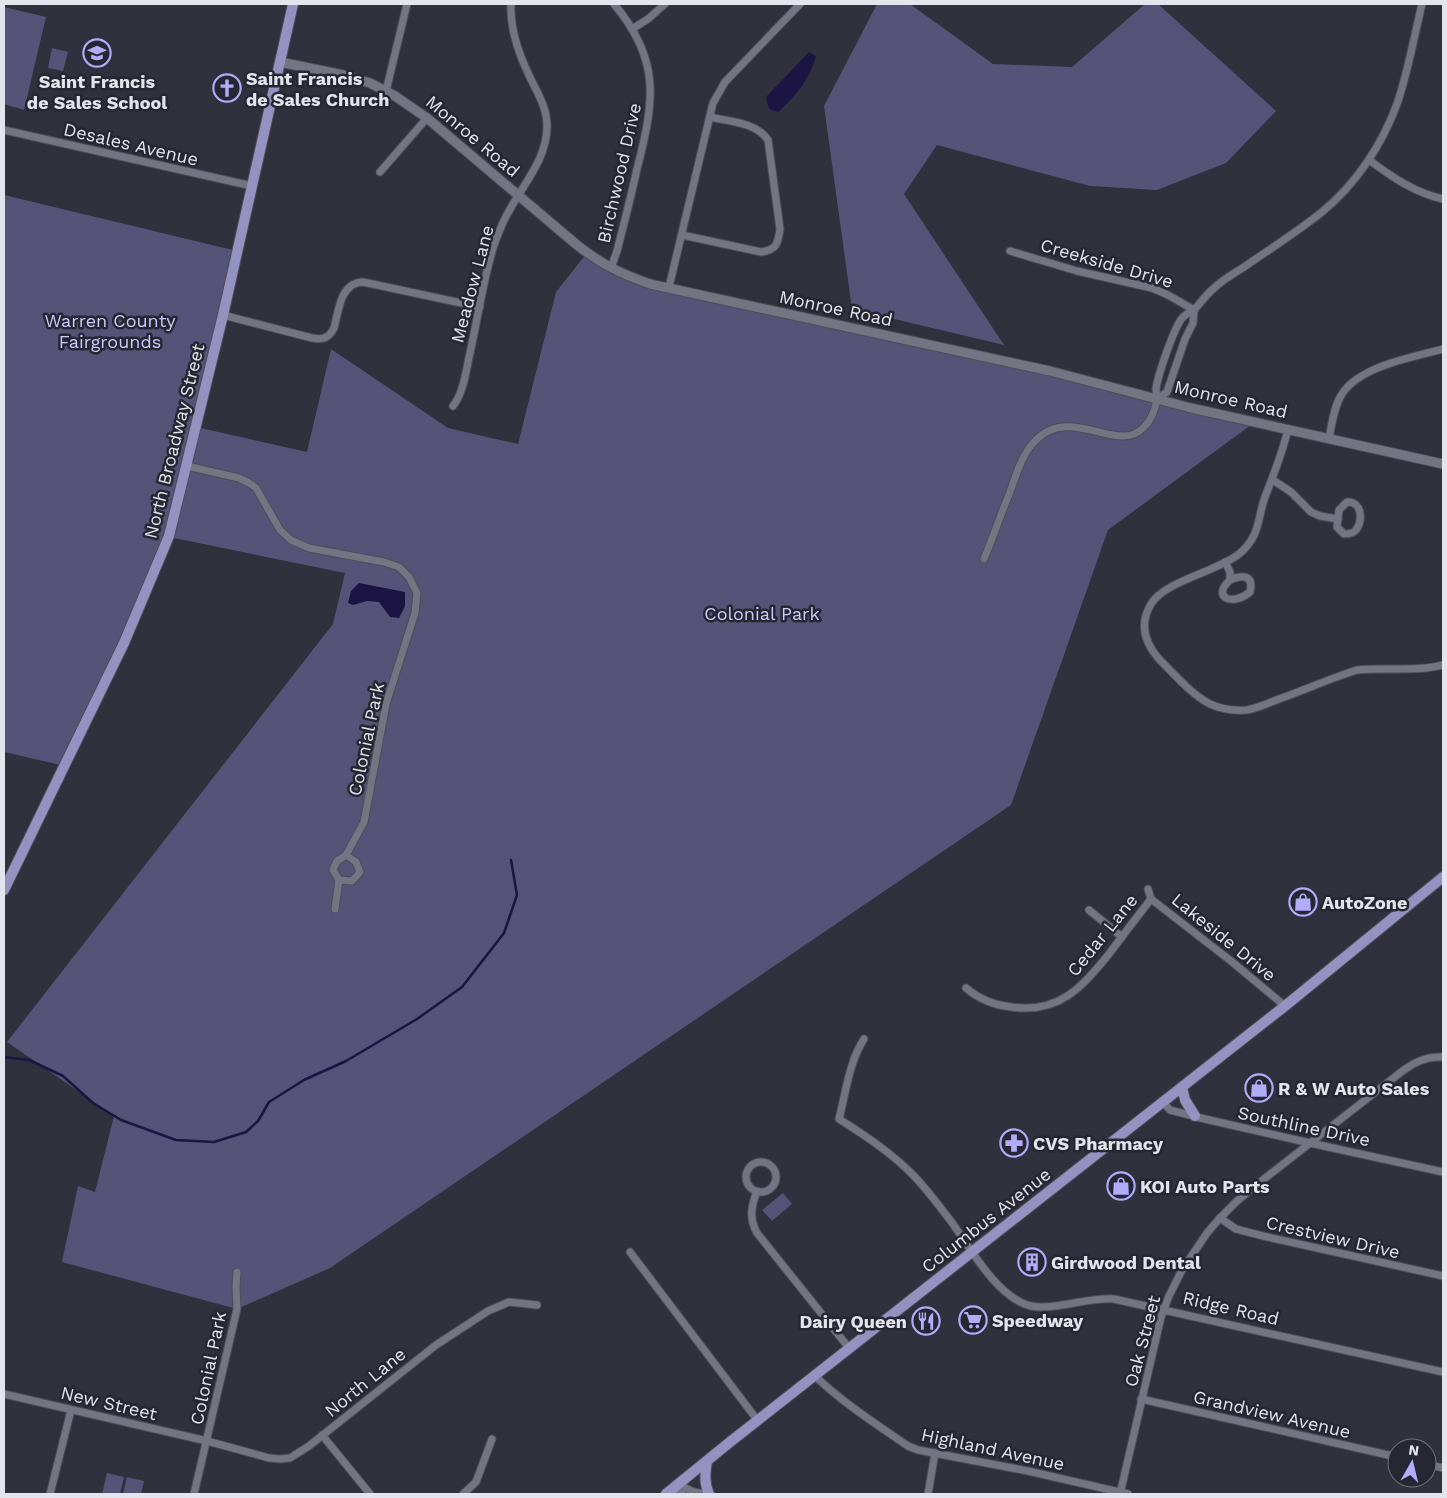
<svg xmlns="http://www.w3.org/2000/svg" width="1447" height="1498" font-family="'Work Sans',sans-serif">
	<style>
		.green { fill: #555378 }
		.water { fill: #1c1442 }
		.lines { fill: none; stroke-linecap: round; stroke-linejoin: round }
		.stream { stroke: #1c1442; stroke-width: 2.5 }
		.minor-casing { stroke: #4e4d58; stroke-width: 9 }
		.tertiary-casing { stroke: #4e4d58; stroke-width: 11 }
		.primary-casing { stroke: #4e4d58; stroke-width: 12 }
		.minor { stroke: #747482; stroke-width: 7 }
		.tertiary { stroke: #747482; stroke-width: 9 }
		.primary { stroke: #9492c1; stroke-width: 10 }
		.labels { text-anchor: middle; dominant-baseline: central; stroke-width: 5; stroke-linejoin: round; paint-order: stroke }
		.poi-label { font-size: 18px; font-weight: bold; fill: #e4e4ed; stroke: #272633; text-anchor: start }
		.street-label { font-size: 18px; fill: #e4e4ed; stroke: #272633 }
		.park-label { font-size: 18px; fill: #cccbfd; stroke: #272633 }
	</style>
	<rect width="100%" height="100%" fill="#31303d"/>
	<g class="green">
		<polygon points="877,4 910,4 993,64 1072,67 1145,4 1158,4 1276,111 1226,163 1157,190 1090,186 937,145 904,194 1004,345 852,309 824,106"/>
		<polygon points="4,7 46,17 24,110 4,104"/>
		<polygon points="52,48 68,52 63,71 48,68"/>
		<polygon points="4,195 237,251 196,427 307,452 331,349 448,428 518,444 556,292 587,253 629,277 1255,422 1108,530 1011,805 330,1268 237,1309 62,1262 78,1186 95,1192 114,1116 7,1042 333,624 345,573 169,537 65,766 4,752"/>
		<polygon points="783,1193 792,1204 772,1221 762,1210"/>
		<polygon points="107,1473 124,1477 120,1494 102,1494"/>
		<polygon points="127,1477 144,1481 141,1494 123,1494"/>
	</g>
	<g class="water">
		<path d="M809,52L816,56C810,79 795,97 778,112L769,109L766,97Z"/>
		<polygon points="359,583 405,592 405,606 399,618 390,617 379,602 367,601 353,605 348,603 351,591"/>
	</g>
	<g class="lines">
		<polyline class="stream" points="4,1057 29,1060 63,1076 93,1103 121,1120 176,1140 214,1142 246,1132 258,1121 269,1102 304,1080 346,1061 417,1019 462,987 504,933 517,895 511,860"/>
		<g class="minor-casing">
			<g id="minor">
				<polyline points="632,29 648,19 665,4"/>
				<polyline points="386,91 407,4"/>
				<polyline points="4,130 252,186"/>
				<path d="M1369,160C1392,177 1415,193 1443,199"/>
				<polyline points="380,172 427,118"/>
				<path d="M682,235L761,252C777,250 778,243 780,229L768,140C756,122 730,122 710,117"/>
				<polyline points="1010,251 1077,271 1152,288 1168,295 1194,310"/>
				<path d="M611,268L617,251C624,224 631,197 637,169C654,102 662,61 614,4"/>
				<polyline points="669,287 713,103 725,82 800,4"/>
				<path d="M223,315L312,338C323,340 329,338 334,328C339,310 340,283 363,282L480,307"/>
				<polyline points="1157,399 1167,392 1185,339 1193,323 1194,310"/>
				<path d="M453,406C464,392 466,370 470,353C478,317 483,280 494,245C498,234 503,221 509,211C524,183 547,159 547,126C547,106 536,91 528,73C518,52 510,28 511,4"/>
				<path d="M1288,429C1282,455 1274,473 1265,497C1257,520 1260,537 1239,554C1216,572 1165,581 1151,604C1139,624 1144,642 1159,659C1174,674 1191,694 1210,704C1221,709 1235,711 1247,710C1258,708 1269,703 1279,699C1305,690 1331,678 1357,670C1386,667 1415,672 1443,665"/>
				<path d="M1329,438C1332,424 1334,406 1342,394C1360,366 1413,357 1443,349"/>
				<polyline points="187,466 239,478 249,483 256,488 280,530 291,540 309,548 384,562 399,567 409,577 417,593 415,613 386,704 364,822 346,855 337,861 333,870 339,880 352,881 360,872 356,862 346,855"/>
				<polyline points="1273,480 1291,492 1311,512 1320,516 1338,519"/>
				<path d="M1347,502C1362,501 1363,520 1356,530C1353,534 1348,534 1344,534L1337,527L1339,510Z"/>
				<path d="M984,559C993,537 1001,514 1010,492C1016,475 1022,454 1035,441C1071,403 1118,456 1144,427C1151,421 1155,409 1157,400C1157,396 1156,392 1156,389C1158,375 1174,327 1183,317C1186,314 1191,312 1195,309C1201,302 1206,295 1213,289C1222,280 1233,274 1244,267C1270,249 1297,232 1322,212C1356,184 1382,145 1397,104C1408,72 1414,37 1422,4"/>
				<path d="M1225,562L1230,572V580C1211,597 1232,607 1250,592C1254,574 1242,575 1230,580"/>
				<polyline points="1148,889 1151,899 1231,961 1285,1006"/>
				<polyline points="335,909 339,880"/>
				<polyline points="1089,910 1122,937"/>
				<path d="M966,988C979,999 993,1005 1011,1007C1059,1014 1081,988 1109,954C1123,935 1137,917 1151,899"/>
				<path d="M864,1039C849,1062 846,1092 839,1119C866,1136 893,1154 915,1177C929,1192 941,1208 953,1224C971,1250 999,1299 1031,1306C1053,1311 1088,1297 1114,1299L1443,1372"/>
				<polyline points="1163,1102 1170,1110 1205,1119 1310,1143 1443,1172"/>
				<circle cx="761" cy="1177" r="15"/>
				<path d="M757,1191C751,1207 749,1218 757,1233L849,1348"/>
				<polyline points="1220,1218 1236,1229 1263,1236 1443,1276"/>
				<polyline points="630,1252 758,1421"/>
				<path d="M815,1376C843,1403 876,1424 908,1446L918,1450L1028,1471L1128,1494"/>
				<polyline points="4,1394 207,1441 269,1458 280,1459 290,1458 309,1446 436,1345 488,1311 509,1302 537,1305"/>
				<polyline points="1141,1399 1397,1457"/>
				<polyline points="322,1435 370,1494"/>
				<polyline points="1427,1464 1443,1468"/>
				<polyline points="679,1485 694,1492 704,1494"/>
				<polyline points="50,1494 71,1410"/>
				<polyline points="194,1494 237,1309 236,1287 237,1272"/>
				<polyline points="463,1494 476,1482 492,1439"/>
				<polyline points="928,1494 935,1453"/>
				<path d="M1120,1494L1161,1317L1169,1296L1182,1270L1207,1233L1220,1218L1237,1201L1264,1179L1396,1076C1411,1064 1424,1056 1443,1057"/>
			</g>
		</g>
		<g class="tertiary-casing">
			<g id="tertiary">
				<path d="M280,62L343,75L370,83L395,96L427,118L577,245C601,264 621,274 650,284L1050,371L1191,408L1443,464"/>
				<polyline points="679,1485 681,1494"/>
			</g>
		</g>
		<g class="primary-casing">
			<g id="primary">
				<polyline points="4,890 124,643 169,536 223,315 293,4"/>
				<polyline points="1182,1087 1185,1100 1195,1116"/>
				<path d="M707,1461C705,1473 704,1483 709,1494"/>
				<polyline points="666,1494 730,1442 1285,1006 1443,877"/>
			</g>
		</g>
		<use href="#minor" class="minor"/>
		<use href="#tertiary" class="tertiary"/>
		<use href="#primary" class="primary"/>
	</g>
	<defs>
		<g id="school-ring" transform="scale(1.4375)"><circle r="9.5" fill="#272633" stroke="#b1adfa" stroke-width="1.5"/><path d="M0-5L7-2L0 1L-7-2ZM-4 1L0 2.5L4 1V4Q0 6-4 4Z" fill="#b1adfa"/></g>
		<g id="church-ring" transform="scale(1.4375)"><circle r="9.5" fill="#272633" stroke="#b1adfa" stroke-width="1.5"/><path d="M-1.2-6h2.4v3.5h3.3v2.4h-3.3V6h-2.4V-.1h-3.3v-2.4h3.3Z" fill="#b1adfa"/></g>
		<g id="shop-ring" transform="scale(1.4375)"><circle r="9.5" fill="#272633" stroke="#b1adfa" stroke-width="1.5"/><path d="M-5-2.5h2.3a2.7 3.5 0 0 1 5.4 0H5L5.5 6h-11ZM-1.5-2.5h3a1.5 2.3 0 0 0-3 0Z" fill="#b1adfa"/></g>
		<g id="pharmacy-ring" transform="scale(1.4375)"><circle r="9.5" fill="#272633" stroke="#b1adfa" stroke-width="1.5"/><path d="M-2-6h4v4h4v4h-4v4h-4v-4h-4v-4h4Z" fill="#b1adfa"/></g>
		<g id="building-ring" transform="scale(1.4375)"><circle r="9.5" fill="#272633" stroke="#b1adfa" stroke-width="1.5"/><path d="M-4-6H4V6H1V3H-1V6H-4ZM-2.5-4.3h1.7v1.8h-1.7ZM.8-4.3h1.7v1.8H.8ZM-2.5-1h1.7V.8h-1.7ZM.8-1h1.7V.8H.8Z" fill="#b1adfa"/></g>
		<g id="supermarket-ring" transform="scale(1.4375)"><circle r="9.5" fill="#272633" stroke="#b1adfa" stroke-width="1.5"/><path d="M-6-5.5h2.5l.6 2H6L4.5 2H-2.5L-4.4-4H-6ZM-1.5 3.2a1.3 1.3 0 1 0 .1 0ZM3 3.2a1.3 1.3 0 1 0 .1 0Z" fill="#b1adfa"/></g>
		<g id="restaurant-ring" transform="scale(1.4375)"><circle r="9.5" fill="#272633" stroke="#b1adfa" stroke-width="1.5"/><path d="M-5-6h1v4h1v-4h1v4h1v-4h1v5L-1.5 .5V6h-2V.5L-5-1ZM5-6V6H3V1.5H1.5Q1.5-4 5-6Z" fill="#b1adfa"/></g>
	</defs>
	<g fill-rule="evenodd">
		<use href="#school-ring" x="97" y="53"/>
		<use href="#church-ring" x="227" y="88"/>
		<use href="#shop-ring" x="1303" y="902"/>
		<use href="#shop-ring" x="1259" y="1088"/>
		<use href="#pharmacy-ring" x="1014" y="1143"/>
		<use href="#shop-ring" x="1121" y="1186"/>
		<use href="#building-ring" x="1032" y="1262"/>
		<use href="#supermarket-ring" x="973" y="1320"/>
		<use href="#restaurant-ring" x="926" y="1321"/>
	</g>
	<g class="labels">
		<g class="poi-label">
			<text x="246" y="78">Saint Francis<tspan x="246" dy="21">de Sales Church</tspan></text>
			<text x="97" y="81" text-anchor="middle">Saint Francis<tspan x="97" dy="21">de Sales School</tspan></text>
			<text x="1322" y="902">AutoZone</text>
			<text x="1278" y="1088">R &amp; W Auto Sales</text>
			<text x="1033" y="1143">CVS Pharmacy</text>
			<text x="1140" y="1186">KOI Auto Parts</text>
			<text x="1051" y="1262">Girdwood Dental</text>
			<text x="992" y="1320">Speedway</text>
			<text x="907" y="1321" text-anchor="end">Dairy Queen</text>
		</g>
		<g class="street-label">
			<text transform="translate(473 136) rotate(40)">Monroe Road</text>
			<text transform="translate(131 144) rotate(13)">Desales Avenue</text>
			<text transform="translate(619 173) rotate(-77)">Birchwood Drive</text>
			<text transform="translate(1107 263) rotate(16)">Creekside Drive</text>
			<text transform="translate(472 284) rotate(-75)">Meadow Lane</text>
			<text transform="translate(836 308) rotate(12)">Monroe Road</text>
			<text transform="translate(1231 399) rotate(13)">Monroe Road</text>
			<text transform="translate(174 441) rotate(-76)">North Broadway Street</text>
			<text transform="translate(366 739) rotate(-78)">Colonial Park</text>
			<text transform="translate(1102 935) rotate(-51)">Cedar Lane</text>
			<text transform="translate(1224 937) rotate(39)">Lakeside Drive</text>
			<text transform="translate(1304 1126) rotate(12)">Southline Drive</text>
			<text transform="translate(986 1220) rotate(-38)">Columbus Avenue</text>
			<text transform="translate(1333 1237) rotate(13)">Crestview Drive</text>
			<text transform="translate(1231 1308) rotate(13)">Ridge Road</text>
			<text transform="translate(1142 1341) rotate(-75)">Oak Street</text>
			<text transform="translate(208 1368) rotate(-78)">Colonial Park</text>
			<text transform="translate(365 1382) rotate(-39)">North Lane</text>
			<text transform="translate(109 1403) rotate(13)">New Street</text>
			<text transform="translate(1272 1414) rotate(13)">Grandview Avenue</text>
			<text transform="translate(993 1449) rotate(12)">Highland Avenue</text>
		</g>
		<g class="park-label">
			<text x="110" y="320">Warren County<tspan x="110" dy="21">Fairgrounds</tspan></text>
			<text x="762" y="613">Colonial Park</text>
		</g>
	</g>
	<rect width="1447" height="1498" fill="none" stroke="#e4e4ed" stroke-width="10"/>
	<g transform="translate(1412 1463) rotate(8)"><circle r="24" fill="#272633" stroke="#73727d"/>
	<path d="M0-4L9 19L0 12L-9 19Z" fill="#b1adfa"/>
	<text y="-8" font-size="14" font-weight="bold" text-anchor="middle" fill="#e4e4ed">N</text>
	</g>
</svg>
